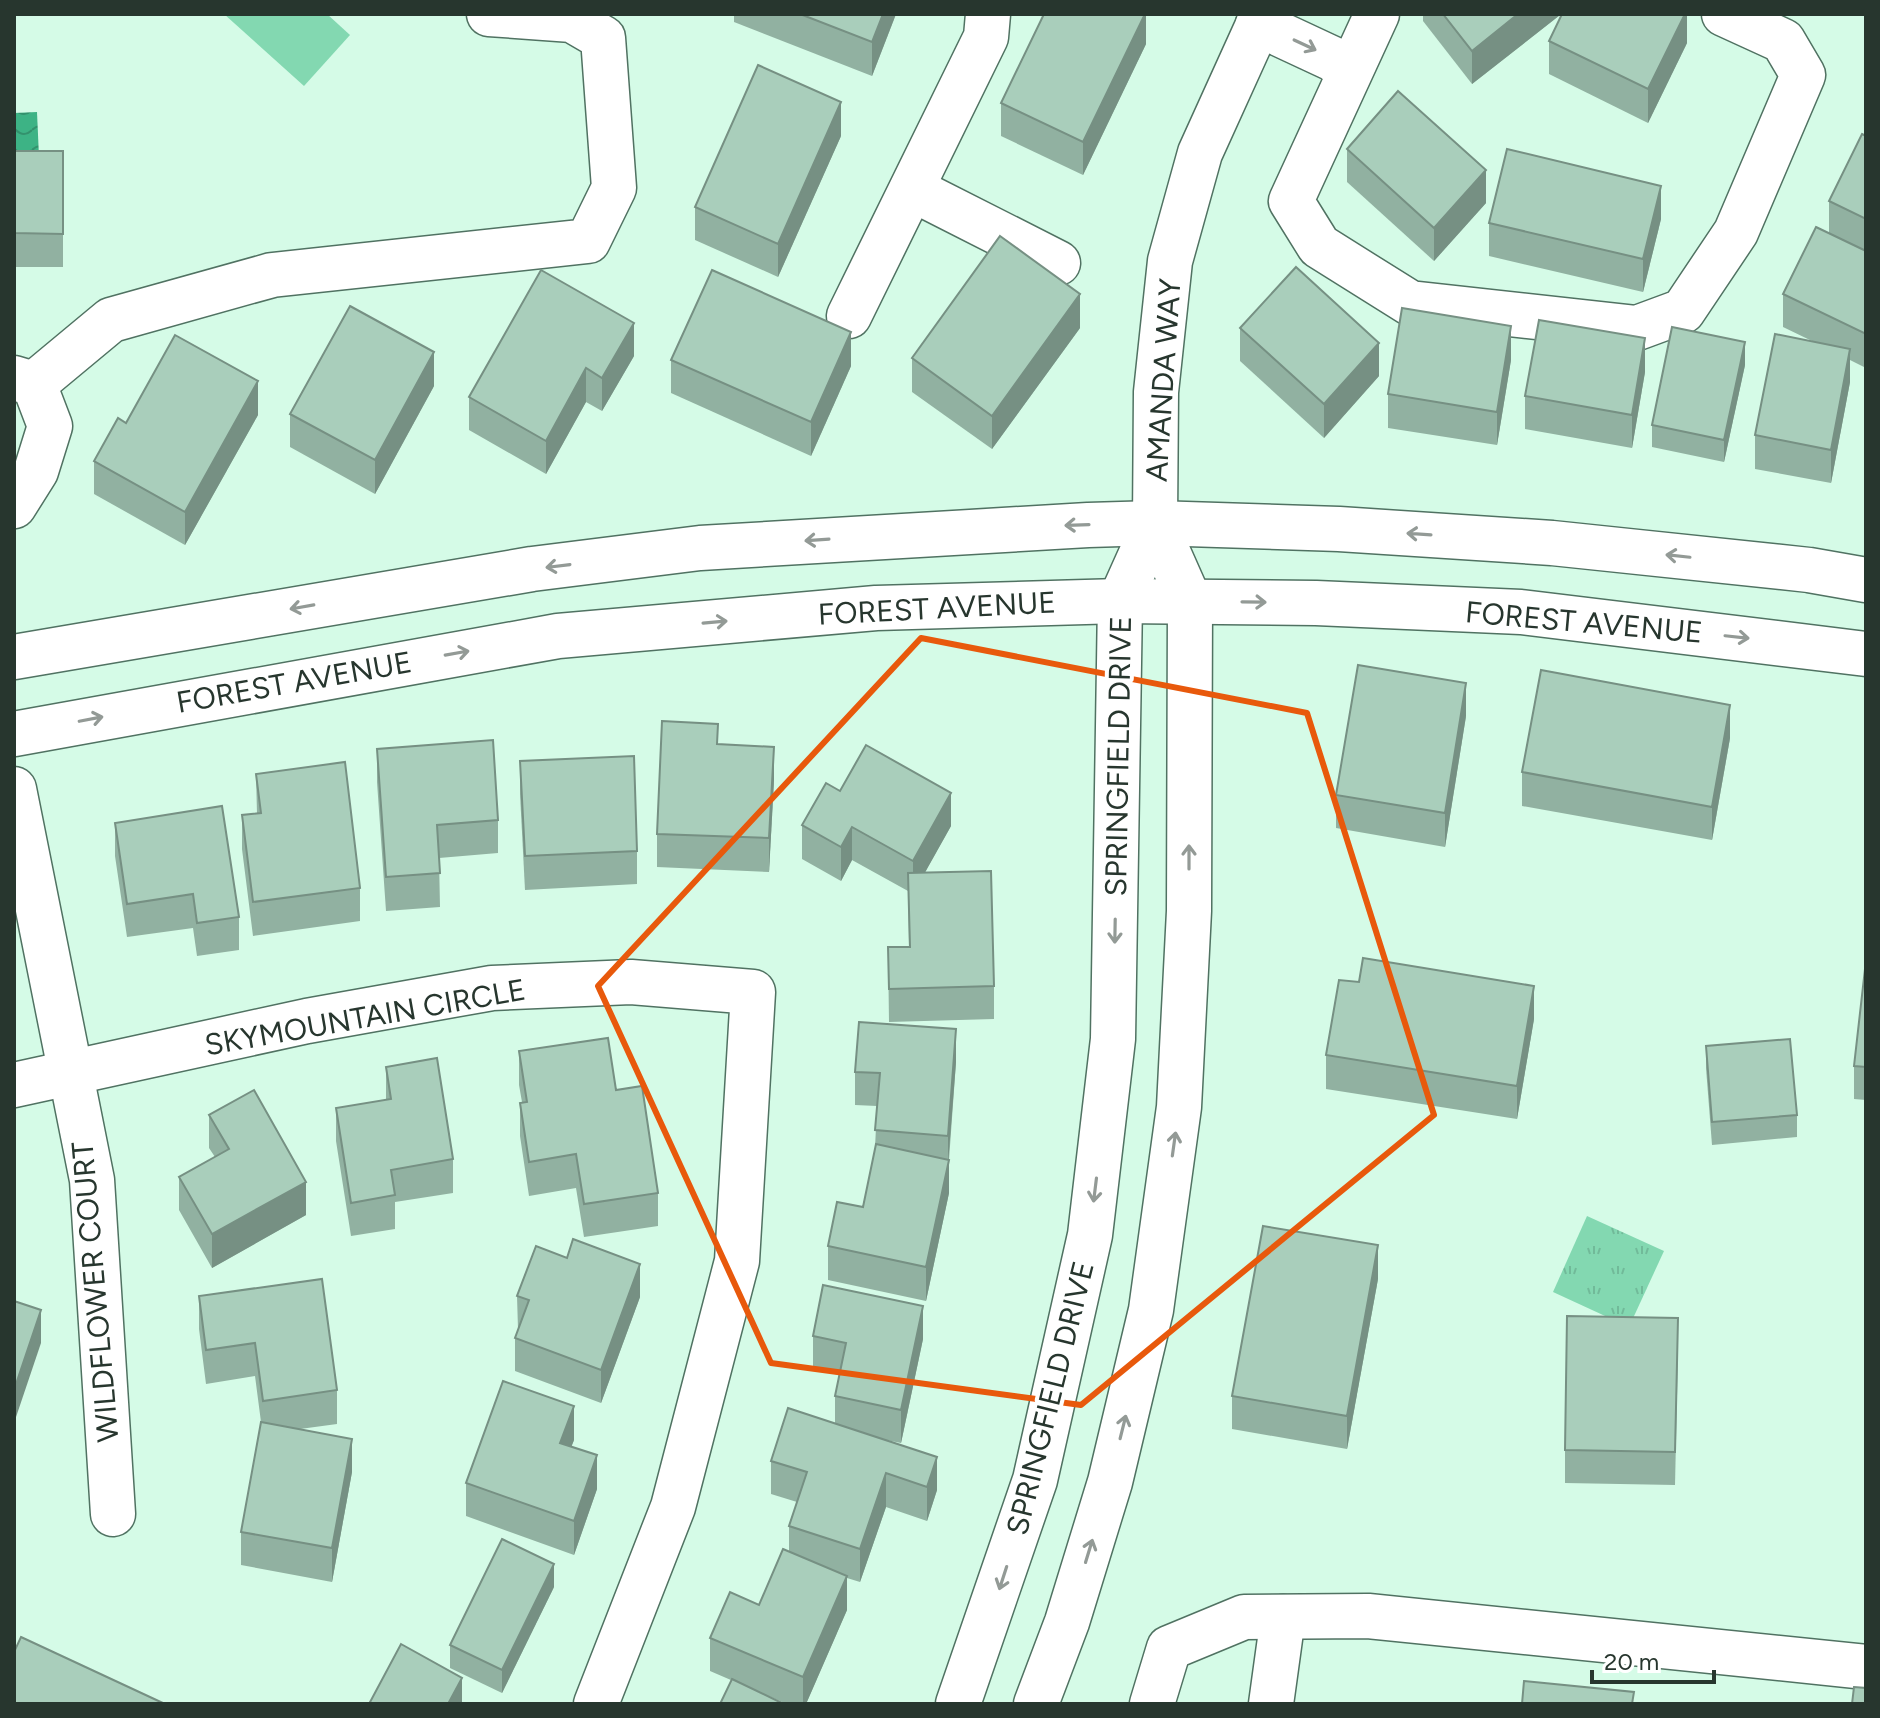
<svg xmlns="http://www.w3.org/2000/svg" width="1880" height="1718" font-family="Figtree,sans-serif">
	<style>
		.grass { fill: #83d8b1 }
		.park { fill: url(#park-tufts) }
		.water { fill: url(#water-waves) }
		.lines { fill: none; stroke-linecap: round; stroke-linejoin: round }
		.minor-casing { stroke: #507262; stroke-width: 47 }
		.minor { stroke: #fff; stroke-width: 44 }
		.wall { fill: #91b1a1 }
		.shaded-wall { fill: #769083 }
		.building { fill: #a9cebb; stroke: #769083; stroke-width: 2 }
		.oneway { stroke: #939a96 }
		.marked { fill: none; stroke: #e8590c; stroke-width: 6; stroke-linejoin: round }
		.labels { text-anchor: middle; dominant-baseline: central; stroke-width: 8; stroke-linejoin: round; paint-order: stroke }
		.street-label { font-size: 30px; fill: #27362e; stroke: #fff }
	</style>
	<defs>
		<pattern id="park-tufts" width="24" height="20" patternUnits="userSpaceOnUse" patternTransform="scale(2)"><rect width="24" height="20" fill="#83d8b1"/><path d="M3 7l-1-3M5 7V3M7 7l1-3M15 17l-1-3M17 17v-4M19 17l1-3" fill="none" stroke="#71ba99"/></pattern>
		<pattern id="water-waves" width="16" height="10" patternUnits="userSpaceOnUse" patternTransform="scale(2)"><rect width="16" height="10" fill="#3db385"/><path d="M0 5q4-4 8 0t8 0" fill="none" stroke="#33926d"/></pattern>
	</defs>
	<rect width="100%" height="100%" fill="#d5fbe7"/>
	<polygon class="grass" points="224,14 327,14 350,35 304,86"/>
	<polygon class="park" points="1587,1216 1664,1251 1629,1327 1553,1292"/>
	<polygon class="water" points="37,112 39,157 14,159 14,113"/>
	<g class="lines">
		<g class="minor-casing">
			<g id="minor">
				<polyline points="1377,14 1291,201 1319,246 1410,303 1637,328 1683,311 1736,232 1803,75 1783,41 1724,14"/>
				<polyline points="1258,24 1333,59 1348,71"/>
				<polyline points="912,189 1058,263"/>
				<polyline points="849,316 986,37 988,14"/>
				<polyline points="14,378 34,384 50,426 36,471 14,506"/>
				<polyline points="34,384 111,320 272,275 588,241 614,188 603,38 572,20 489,14"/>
				<polyline points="14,657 532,569 700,548 1088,525 1155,523 1339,529 1552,543 1809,570 1866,580"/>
				<polyline points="14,734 558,636 876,608 1120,601 1316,603 1521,612 1866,654"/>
				<polyline points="14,789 92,1180 113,1514"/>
				<polyline points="14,1085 307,1021 492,988 631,982 753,992 737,1261 673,1507 596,1704"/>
				<polyline points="958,1704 1035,1480 1090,1235 1113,1039 1120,601 1155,523 1156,392 1170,261 1200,153 1263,14"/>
				<polyline points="1036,1704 1067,1622 1110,1482 1151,1310 1179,1107 1189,911 1190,602 1155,523"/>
				<polyline points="1152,1704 1169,1648 1244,1617 1368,1616 1866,1667"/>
				<polyline points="1271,1704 1283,1617"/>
			</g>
		</g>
		<use href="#minor" class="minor"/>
	</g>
	<g class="wall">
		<polygon points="734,14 896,14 872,76 734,22"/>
		<polygon points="1146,14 1146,44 1083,175 1001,136 1001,103"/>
		<polygon points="1423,14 1560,14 1560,15 1472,84 1423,21"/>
		<polygon points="1687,14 1687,43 1648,123 1549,74 1549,41"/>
		<polygon points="841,136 778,277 695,240 695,207"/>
		<polygon points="1866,136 1866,368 1850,360 1850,382 1831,483 1755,469 1755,435 1812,341 1783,327 1783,294 1829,233 1829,201"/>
		<polygon points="1347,149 1486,203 1434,261 1347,182"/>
		<rect x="14" y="151" width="49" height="116"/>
		<polygon points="1661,219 1643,292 1489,256 1489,223"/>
		<polygon points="1080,328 992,449 912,392 912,358"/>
		<polygon points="1240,328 1379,376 1324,438 1240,361"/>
		<polygon points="634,356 602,411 586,402 546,474 469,430 469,397"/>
		<polygon points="671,360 851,366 811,456 671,393"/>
		<polygon points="1511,360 1497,445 1388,428 1388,394"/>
		<polygon points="1745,365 1724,462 1652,447 1652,425"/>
		<polygon points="1645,372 1632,448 1525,429 1525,396"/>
		<polygon points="434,386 375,494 290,447 290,414"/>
		<polygon points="258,415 185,545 94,494 94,461"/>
		<polygon points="1466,716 1445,847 1336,828 1336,795"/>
		<polygon points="1730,738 1712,840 1522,806 1522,772"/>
		<polygon points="718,744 774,780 769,872 657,867 657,834"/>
		<polygon points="377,749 498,820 498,853 439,858 440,907 386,911 377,782"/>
		<polygon points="520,761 637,851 637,884 525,890 520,794"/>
		<polygon points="256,774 360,888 360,921 253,936 242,849 242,815 257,814"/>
		<polygon points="840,791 951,826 925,872 994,986 994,1019 889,1022 888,947 909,947 908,891 852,860 841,881 802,859 802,825"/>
		<polygon points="115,823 239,917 239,950 197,956 193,928 127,937 115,856"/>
		<polygon points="1866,960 1866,1100 1854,1099 1854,1066"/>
		<polygon points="1534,1019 1517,1119 1326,1089 1326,1055"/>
		<polygon points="1706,1046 1797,1115 1797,1137 1712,1145 1706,1068"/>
		<polygon points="519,1051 616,1090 658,1193 658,1226 584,1237 576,1188 529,1196 520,1136 520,1103 522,1102 519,1085"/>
		<polygon points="956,1062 949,1160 949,1193 926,1301 828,1280 828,1246 863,1207 875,1148 877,1106 855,1105 855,1072"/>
		<polygon points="386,1067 453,1159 453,1193 395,1202 395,1229 351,1236 336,1141 336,1108 386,1100"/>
		<polygon points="209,1115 306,1215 212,1268 179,1210 179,1177 215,1157 209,1148"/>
		<polygon points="567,1258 640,1297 601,1403 515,1371 515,1338 518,1329 517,1296"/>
		<polygon points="1378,1279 1347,1449 1232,1429 1232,1396"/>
		<polygon points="199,1296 337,1390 337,1424 300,1429 352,1472 332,1582 241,1565 241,1532 261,1422 255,1376 206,1384 199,1329"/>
		<polygon points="813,1336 923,1339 901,1443 886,1440 937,1490 927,1521 886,1507 860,1582 847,1578 847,1610 806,1704 787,1704 710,1671 710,1638 759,1605 789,1551 789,1526 797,1502 771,1494 771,1461 835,1424 835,1396 839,1375 813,1369"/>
		<polygon points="1678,1352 1675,1485 1565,1483 1565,1450"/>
		<polygon points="574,1440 571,1447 597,1489 574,1555 466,1516 466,1483"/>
		<polygon points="554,1587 502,1693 450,1668 450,1645"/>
	</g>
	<g class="shaded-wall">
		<polygon points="883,14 896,14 872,76 872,42"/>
		<polygon points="1145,14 1146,14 1146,44 1083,175 1083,142"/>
		<polygon points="1518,14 1560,15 1472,84 1472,51"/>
		<polygon points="1685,14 1687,14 1687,43 1648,123 1648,89"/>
		<polygon points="841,102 841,136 778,277 778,244"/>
		<polygon points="1486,170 1486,203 1434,261 1434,228"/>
		<polygon points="1661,186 1661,219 1643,292 1643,259"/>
		<polygon points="1080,294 1080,328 992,449 992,416"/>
		<polygon points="634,323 634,356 602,411 602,378"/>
		<polygon points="1511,326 1511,360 1497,445 1497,412"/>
		<polygon points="851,332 851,366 811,456 811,422"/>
		<polygon points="1645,338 1645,372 1632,448 1632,415"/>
		<polygon points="1745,342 1745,365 1724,462 1724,440"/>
		<polygon points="1379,343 1379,376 1324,438 1324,404"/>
		<polygon points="1850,349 1850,382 1831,483 1831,450"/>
		<polygon points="434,352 434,386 375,494 375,460"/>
		<polygon points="586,368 586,402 546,474 546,441"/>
		<polygon points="258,381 258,415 185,545 185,512"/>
		<polygon points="1466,683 1466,716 1445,847 1445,813"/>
		<polygon points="1730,705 1730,738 1712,840 1712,807"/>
		<polygon points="774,747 774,780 769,872 769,838"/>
		<polygon points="951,793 951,826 913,894 913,861"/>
		<polygon points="852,827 852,860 841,881 841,847"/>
		<polygon points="1534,986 1534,1019 1517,1119 1517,1086"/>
		<polygon points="956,1029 956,1062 948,1164 949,1160 949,1193 926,1301 926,1267 948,1166 948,1136"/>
		<polygon points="306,1182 306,1215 212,1268 212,1234"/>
		<polygon points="1378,1245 1378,1279 1347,1449 1347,1416"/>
		<polygon points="640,1264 640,1297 601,1403 601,1370"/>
		<polygon points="923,1306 923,1339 901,1443 901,1410"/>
		<polygon points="41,1310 41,1343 14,1423 14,1390"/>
		<polygon points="574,1406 574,1440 560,1476 560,1443"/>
		<polygon points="352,1439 352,1472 332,1582 332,1548"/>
		<polygon points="597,1455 597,1489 574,1555 574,1521"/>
		<polygon points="937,1457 937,1490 927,1521 927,1487"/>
		<polygon points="886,1473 886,1507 860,1582 860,1549"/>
		<polygon points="554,1564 554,1587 502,1693 502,1670"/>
		<polygon points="847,1576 847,1610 806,1704 803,1704 803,1677"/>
		<polygon points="462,1678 462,1704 448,1704"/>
	</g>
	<g class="building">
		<polygon points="800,14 883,14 872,42"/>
		<polygon points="1044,14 1145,14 1083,142 1001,103"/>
		<polygon points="1443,14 1518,14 1472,51"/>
		<polygon points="1562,14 1685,14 1648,89 1549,41"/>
		<polygon points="758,65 841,102 778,244 695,207"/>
		<polygon points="1398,91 1486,170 1434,228 1347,149"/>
		<polygon points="1862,134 1866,136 1866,219 1829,201"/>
		<polygon points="1507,149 1661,186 1643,259 1489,223"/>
		<polygon points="14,151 63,151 63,234 14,233"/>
		<polygon points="1816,227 1866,251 1866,334 1783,294"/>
		<polygon points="1000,236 1080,294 992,416 912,358"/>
		<polygon points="1296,267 1379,343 1324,404 1240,328"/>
		<polygon points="541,270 634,323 602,378 586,368 546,441 469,397"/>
		<polygon points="712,270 851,332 811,422 671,360"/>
		<polygon points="350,306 434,352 375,460 290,414"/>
		<polygon points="1402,308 1511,326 1497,412 1388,394"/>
		<polygon points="1539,320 1645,338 1632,415 1525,396"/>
		<polygon points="1672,327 1745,342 1724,440 1652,425"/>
		<polygon points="1775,334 1850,349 1831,450 1755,435"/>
		<polygon points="175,335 258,381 185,512 94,461 118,418 126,423"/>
		<polygon points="1358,665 1466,683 1445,813 1336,795"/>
		<polygon points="1541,670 1730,705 1712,807 1522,772"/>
		<polygon points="662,721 718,724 717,744 774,747 769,838 657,834"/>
		<polygon points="493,740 498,820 437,825 440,873 386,877 377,749"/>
		<polygon points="866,745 951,793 913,861 852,827 841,847 802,825 826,783 840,791"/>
		<polygon points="634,756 637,851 525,856 520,761"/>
		<polygon points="345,762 360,888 253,902 242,815 261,813 256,774"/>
		<polygon points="222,806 239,917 197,923 193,894 127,904 115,823"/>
		<polygon points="991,871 994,986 889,989 888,947 910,947 908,873"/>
		<polygon points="1363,958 1534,986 1517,1086 1326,1055 1339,980 1359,982"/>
		<polygon points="1866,960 1866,1067 1854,1066"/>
		<polygon points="859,1022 956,1029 948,1136 875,1130 880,1073 855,1072"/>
		<polygon points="608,1038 616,1090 642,1086 658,1193 584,1204 576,1154 529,1162 520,1103 527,1102 519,1051"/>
		<polygon points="1790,1039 1797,1115 1712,1122 1706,1046"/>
		<polygon points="437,1058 453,1159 391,1170 395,1195 351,1203 336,1108 391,1099 386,1067"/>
		<polygon points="254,1090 306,1182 212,1234 179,1177 229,1149 209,1115"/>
		<polygon points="876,1144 949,1160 926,1267 828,1246 837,1202 863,1207"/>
		<polygon points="1263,1226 1378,1245 1347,1416 1232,1396"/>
		<polygon points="573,1239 640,1264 601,1370 515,1338 529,1300 517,1296 536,1246 567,1258"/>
		<polygon points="322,1279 337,1390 263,1401 255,1343 206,1350 199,1296"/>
		<polygon points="823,1285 923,1306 901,1410 835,1396 846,1343 813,1336"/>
		<polygon points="14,1301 41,1310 14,1390"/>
		<polygon points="1567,1316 1678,1318 1675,1452 1565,1450"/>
		<polygon points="503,1381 574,1406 560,1443 597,1455 574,1521 466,1483"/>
		<polygon points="788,1408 937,1457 927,1487 886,1473 860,1549 789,1526 807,1472 771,1461"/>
		<polygon points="261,1422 352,1439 332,1548 241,1532"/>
		<polygon points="502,1539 554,1564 502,1670 450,1645"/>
		<polygon points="783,1549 847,1576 803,1677 710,1638 730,1592 759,1605"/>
		<polygon points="21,1637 165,1704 14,1704 14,1652"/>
		<polygon points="401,1644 462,1678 448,1704 369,1704"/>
		<polygon points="732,1679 784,1704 720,1704"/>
		<polygon points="1524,1681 1634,1692 1632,1704 1522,1704"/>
		<polygon points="1854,1687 1866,1688 1866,1704 1852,1704"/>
	</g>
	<defs><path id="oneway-shaft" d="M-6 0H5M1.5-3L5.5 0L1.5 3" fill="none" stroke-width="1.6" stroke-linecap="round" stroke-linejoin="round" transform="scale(2)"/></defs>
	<g class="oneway">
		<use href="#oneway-shaft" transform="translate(1305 45) rotate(25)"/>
		<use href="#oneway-shaft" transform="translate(1077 525) rotate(178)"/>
		<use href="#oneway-shaft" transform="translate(1419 534) rotate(-176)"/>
		<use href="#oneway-shaft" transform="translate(817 540) rotate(176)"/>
		<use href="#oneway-shaft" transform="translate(1678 556) rotate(-174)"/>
		<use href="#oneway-shaft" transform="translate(558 566) rotate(173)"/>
		<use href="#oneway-shaft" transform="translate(1254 602) rotate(1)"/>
		<use href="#oneway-shaft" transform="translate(302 607) rotate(170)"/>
		<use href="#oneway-shaft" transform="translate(715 622) rotate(-5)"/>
		<use href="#oneway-shaft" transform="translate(1737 637) rotate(6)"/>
		<use href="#oneway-shaft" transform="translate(457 653) rotate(-10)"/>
		<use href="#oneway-shaft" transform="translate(91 719) rotate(-11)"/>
		<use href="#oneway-shaft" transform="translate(1189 857) rotate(-90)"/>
		<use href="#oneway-shaft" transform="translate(1115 931) rotate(91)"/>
		<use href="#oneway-shaft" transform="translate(1174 1144) rotate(-82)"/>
		<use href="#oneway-shaft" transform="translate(1095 1190) rotate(97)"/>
		<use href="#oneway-shaft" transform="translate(1123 1427) rotate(-76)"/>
		<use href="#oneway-shaft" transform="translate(1089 1551) rotate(-73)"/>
		<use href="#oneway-shaft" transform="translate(1003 1578) rotate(108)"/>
	</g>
	<path class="marked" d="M921,638L1307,713L1434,1115L1081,1405L771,1363L598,986Z"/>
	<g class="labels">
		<g class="street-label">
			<text transform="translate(1163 380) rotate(-86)">AMANDA WAY</text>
			<text transform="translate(937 608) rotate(-3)">FOREST AVENUE</text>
			<text transform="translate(1584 622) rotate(5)">FOREST AVENUE</text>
			<text transform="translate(294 682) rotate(-10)">FOREST AVENUE</text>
			<text transform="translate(1118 756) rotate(-89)">SPRINGFIELD DRIVE</text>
			<text transform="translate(365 1017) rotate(-10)">SKYMOUNTAIN CIRCLE</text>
			<text transform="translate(95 1292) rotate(-95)">WILDFLOWER COURT</text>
			<text transform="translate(1050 1398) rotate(-76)">SPRINGFIELD DRIVE</text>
		</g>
	</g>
	<rect width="1880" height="1718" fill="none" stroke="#27362e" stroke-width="32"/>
	<path d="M1592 1670v12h122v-12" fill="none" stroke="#27362e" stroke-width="4"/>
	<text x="1604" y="1670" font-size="24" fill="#27362e" stroke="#ffffff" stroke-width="6" paint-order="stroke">20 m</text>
</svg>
